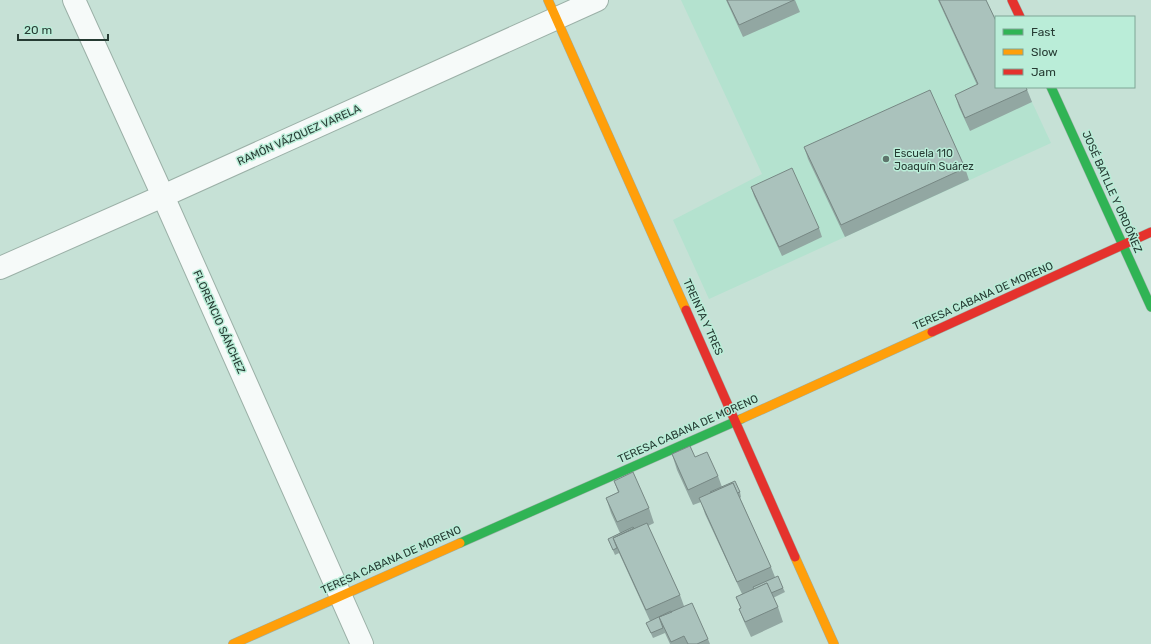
<svg xmlns="http://www.w3.org/2000/svg" width="1151" height="644" font-family="Rubik,sans-serif">
	<style>
		.built { fill: #b4e2cf }
		.lines { fill: none; stroke-linecap: round; stroke-linejoin: round }
		.street-casing { stroke: #9bb0a7; stroke-width: 24 }
		.fast-casing { stroke: #9bb0a7; stroke-width: 10 }
		.slow-casing { stroke: #9bb0a7; stroke-width: 10 }
		.jam-casing { stroke: #9bb0a7; stroke-width: 10 }
		.street { stroke: #f6faf9; stroke-width: 22 }
		.fast { stroke: #30b455; stroke-width: 9 }
		.slow { stroke: #ff9f0a; stroke-width: 9 }
		.jam { stroke: #e5322d; stroke-width: 9 }
		.wall { fill: #92a7a2 }
		.building { fill: #aac2bc; stroke: #778884 }
		.poi-dot { fill: #5e756c; stroke: #baedd8; stroke-width: 1.5 }
		.labels { text-anchor: middle; dominant-baseline: central; stroke-width: 3; stroke-linejoin: round; paint-order: stroke }
		.street-label { font-size: 11px; fill: #263b33; stroke: #baedd8 }
		.poi-label { font-size: 11px; fill: #263b33; stroke: #baedd8; text-anchor: start }
	</style>
	<rect width="100%" height="100%" fill="#c6e1d6"/>
	<polygon class="built" points="681,0 985,0 996,87 1025,87 1051,143 709,299 673,220 762,174"/>
	<g class="lines">
		<g class="street-casing">
			<g id="street">
				<polyline points="74,0 163,196 362,644"/>
				<polyline points="0,268 163,196 597,0"/>
			</g>
		</g>
		<g class="fast-casing">
			<g id="fast">
				<polyline points="1051,87 1151,307"/>
				<polyline points="460,543 741,419"/>
			</g>
		</g>
		<g class="slow-casing">
			<g id="slow">
				<polyline points="548,0 686,310"/>
				<polyline points="741,419 932,332"/>
				<polyline points="795,557 834,644"/>
				<polyline points="233,644 460,543"/>
			</g>
		</g>
		<g class="jam-casing">
			<g id="jam">
				<polyline points="1012,0 1020,17"/>
				<polyline points="686,310 795,557"/>
				<polyline points="932,332 1151,232"/>
			</g>
		</g>
		<use href="#street" class="street"/>
		<use href="#fast" class="fast"/>
		<use href="#slow" class="slow"/>
		<use href="#jam" class="jam"/>
	</g>
	<g class="wall">
		<polygon points="726,0 795,0 800,12 743,37"/>
		<polygon points="938,0 986,0 1026,87 1032,102 970,131 959,107 955,95 977,85"/>
		<polygon points="804,147 965,168 969,180 845,237 808,159"/>
		<polygon points="751,187 819,228 822,237 782,256 754,196"/>
		<polygon points="672,454 695,457 718,476 722,487 740,492 741,497 740,498 771,567 775,577 783,588 785,592 773,598 778,607 783,622 751,637 745,624 739,609 741,608 736,597 742,594 705,514 701,502 693,505 677,470"/>
		<polygon points="614,481 649,508 654,523 648,526 680,595 684,606 708,639 710,644 670,644 665,633 653,638 646,623 650,621 619,553 615,555 608,539 620,533 611,513 606,498 618,492"/>
	</g>
	<g class="building">
		<polygon points="727,0 794,0 739,25"/>
		<polygon points="939,0 986,0 996,21 996,87 1026,87 1027,90 965,118 955,95 978,84"/>
		<polygon points="930,90 965,168 841,225 804,147"/>
		<polygon points="792,168 819,228 779,247 751,187"/>
		<polygon points="690,446 695,457 707,452 718,476 688,490 672,454"/>
		<polygon points="633,472 649,508 617,522 606,498 619,492 614,481"/>
		<polygon points="735,481 740,492 737,493 733,483 711,493 710,492"/>
		<polygon points="733,483 771,567 737,582 699,498"/>
		<polygon points="647,523 680,595 646,610 613,538"/>
		<polygon points="633,527 634,528 613,538 617,548 613,550 608,539"/>
		<polygon points="778,576 783,588 771,593 767,583 754,589 753,587"/>
		<polygon points="767,583 778,607 745,622 739,609 741,608 736,597"/>
		<polygon points="692,603 708,639 697,644 688,644 684,636 671,642 659,617"/>
		<polygon points="671,611 672,612 659,617 663,628 651,633 646,623"/>
	</g>
	<circle class="poi-dot" cx="886" cy="159" r="4"/>
	<g class="labels">
		<g class="street-label">
			<text transform="translate(299 135) rotate(-24)">RAMÓN VÁZQUEZ VARELA</text>
			<text transform="translate(1112 192) rotate(66)">JOSÉ BATLLE Y ORDÓÑEZ</text>
			<text transform="translate(983 296) rotate(-24)">TERESA CABANA DE MORENO</text>
			<text transform="translate(703 317) rotate(66)">TREINTA Y TRES</text>
			<text transform="translate(219 322) rotate(66)">FLORENCIO SÁNCHEZ</text>
			<text transform="translate(688 429) rotate(-24)">TERESA CABANA DE MORENO</text>
			<text transform="translate(391 560) rotate(-24)">TERESA CABANA DE MORENO</text>
		</g>
		<g class="poi-label">
			<text x="894" y="153">Escuela 110<tspan x="894" dy="13">Joaquín Suárez</tspan></text>
		</g>
	</g>
	<rect x="995" y="16" width="140" height="72" fill="#baedd8" stroke="#7fa696"/>
	<rect x="1003" y="29" width="20" height="6" fill="#30b455" stroke="#7fa696"/>
	<text x="1031" y="36" font-size="12" fill="#263b33">Fast</text>
	<rect x="1003" y="49" width="20" height="6" fill="#ff9f0a" stroke="#7fa696"/>
	<text x="1031" y="56" font-size="12" fill="#263b33">Slow</text>
	<rect x="1003" y="69" width="20" height="6" fill="#e5322d" stroke="#7fa696"/>
	<text x="1031" y="76" font-size="12" fill="#263b33">Jam</text>
	<path d="M18 34v6h90v-6" fill="none" stroke="#263b33" stroke-width="2"/>
	<text x="24" y="34" font-size="12" fill="#263b33" stroke="#baedd8" stroke-width="3" paint-order="stroke">20 m</text>
</svg>
